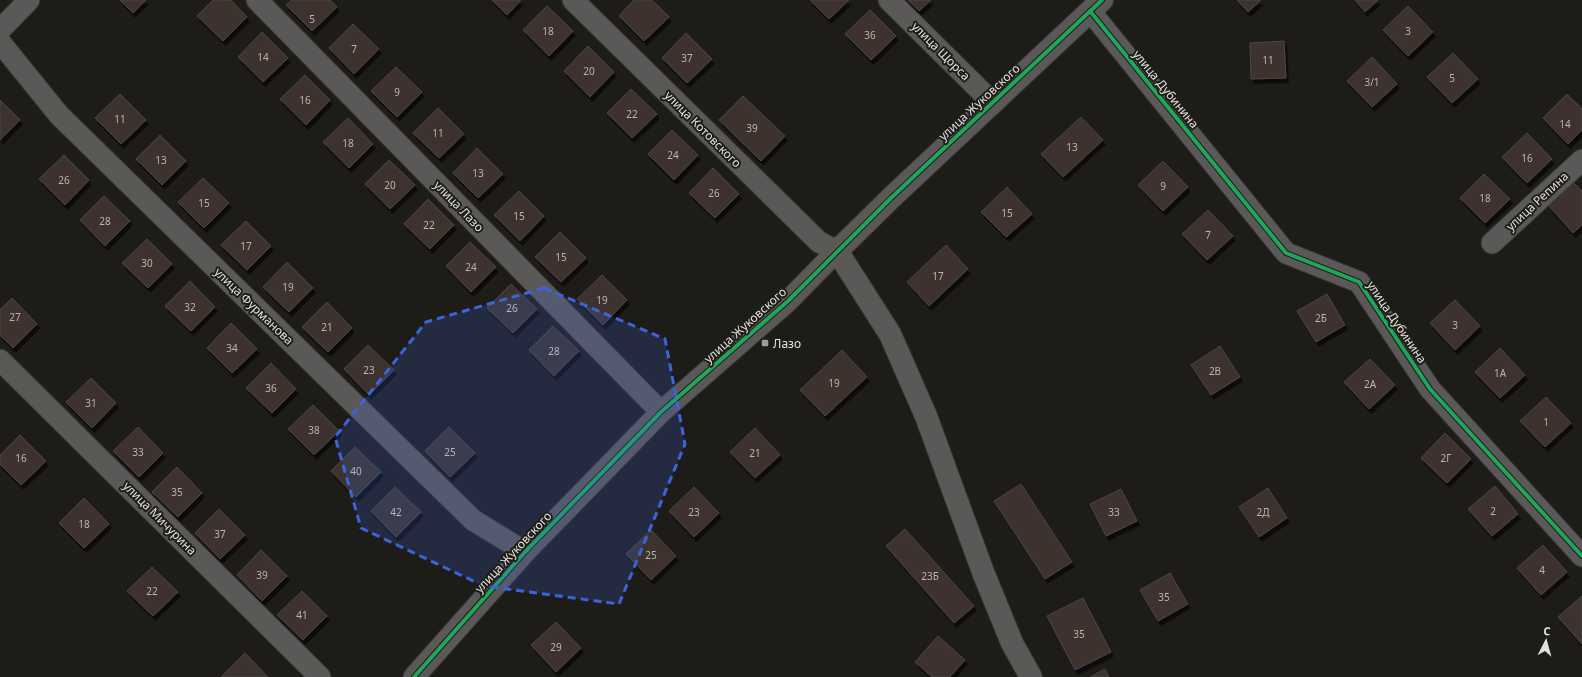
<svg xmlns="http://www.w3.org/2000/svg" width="1582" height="677" font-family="'Noto Sans',sans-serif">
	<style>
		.building { fill: #3d312f; stroke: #494746; filter: url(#shadow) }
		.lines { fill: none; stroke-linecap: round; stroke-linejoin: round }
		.street-casing { stroke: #373634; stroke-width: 23 }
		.secondary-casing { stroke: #373634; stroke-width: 24 }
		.street { stroke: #5a5957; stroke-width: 21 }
		.secondary { stroke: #5a5957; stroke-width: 22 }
		.cycleway-casing { stroke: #1f1d18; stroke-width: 6 }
		.cycleway { stroke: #20a55d; stroke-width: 4 }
		.marked { fill: #3b64d9; fill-opacity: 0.2; stroke: #3b64d9; stroke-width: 3; stroke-dasharray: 8 5; stroke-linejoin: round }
		.poi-dot { fill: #9d9c99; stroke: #1f1d18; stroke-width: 1.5 }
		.labels { text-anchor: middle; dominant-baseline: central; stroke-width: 4; stroke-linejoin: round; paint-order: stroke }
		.number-label { font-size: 10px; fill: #b9b5b2 }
		.street-label { font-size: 12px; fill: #e2e1de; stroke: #1f1d18 }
		.poi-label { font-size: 12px; fill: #e2e1de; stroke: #1f1d18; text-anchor: start }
	</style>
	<defs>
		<filter id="shadow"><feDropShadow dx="2.5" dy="4.5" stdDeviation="0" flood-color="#0009"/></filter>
	</defs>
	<rect width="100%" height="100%" fill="#1e1c19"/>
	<g class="building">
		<polygon points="120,0 146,0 133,13"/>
		<polygon points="213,0 231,0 247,17 223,41 197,16"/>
		<polygon points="292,0 330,0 337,7 312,31 286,5"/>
		<polygon points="492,0 521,0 507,15"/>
		<polygon points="634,0 652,0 669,17 644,41 619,16"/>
		<polygon points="810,0 849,0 829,19"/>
		<polygon points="908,0 931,0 919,11"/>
		<polygon points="1237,0 1261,0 1248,12"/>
		<polygon points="1355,0 1378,0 1365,12"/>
		<polygon points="547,6 573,31 549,56 523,30"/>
		<polygon points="1408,6 1433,32 1408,56 1383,30"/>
		<polygon points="870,10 896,36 871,60 845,34"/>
		<polygon points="353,24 379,49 354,74 329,48"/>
		<polygon points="262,32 288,58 263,82 238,57"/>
		<polygon points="686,33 712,59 687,83 662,58"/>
		<polygon points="1284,41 1286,78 1251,79 1250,43"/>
		<polygon points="588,46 614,72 590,97 564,71"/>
		<polygon points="1453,53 1478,79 1452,103 1427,77"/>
		<polygon points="1372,57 1397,84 1372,107 1347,81"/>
		<polygon points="396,67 422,92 397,117 371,91"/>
		<polygon points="305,75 330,100 306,125 280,99"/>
		<polygon points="631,89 657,114 632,138 607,113"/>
		<polygon points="120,94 146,120 121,144 95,118"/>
		<polygon points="1567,94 1582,109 1582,130 1568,144 1543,118"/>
		<polygon points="743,96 785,136 761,161 719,120"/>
		<polygon points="0,100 20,120 0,140"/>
		<polygon points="438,108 464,134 439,158 413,133"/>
		<polygon points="1081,117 1103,140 1063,177 1041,154"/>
		<polygon points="348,118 373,144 349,168 323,142"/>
		<polygon points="672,130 698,155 674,180 648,154"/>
		<polygon points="1527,133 1552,159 1527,183 1502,157"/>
		<polygon points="160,135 186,161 162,185 136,159"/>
		<polygon points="477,148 503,174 478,198 453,173"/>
		<polygon points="64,155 89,180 65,205 39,179"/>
		<polygon points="389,160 415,185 390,209 365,184"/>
		<polygon points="1163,161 1188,187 1163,211 1138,185"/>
		<polygon points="713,168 739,194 715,218 689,193"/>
		<polygon points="1484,174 1510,199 1485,223 1460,198"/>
		<polygon points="203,178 229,203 204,228 178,202"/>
		<polygon points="1574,183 1582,191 1582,225 1573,233 1549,206"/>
		<polygon points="1007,187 1032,214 1006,237 981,212"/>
		<polygon points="519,191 544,216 520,241 494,215"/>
		<polygon points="104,196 130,221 105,246 80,220"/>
		<polygon points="428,199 454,225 430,249 404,224"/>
		<polygon points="1208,210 1233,236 1207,260 1182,234"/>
		<polygon points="246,221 271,246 247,270 221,245"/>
		<polygon points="560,232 586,258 561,282 535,257"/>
		<polygon points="147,239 172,264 148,288 122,263"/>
		<polygon points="470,242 496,267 471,292 446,266"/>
		<polygon points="946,245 968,269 929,306 907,282"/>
		<polygon points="287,262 313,288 289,312 263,287"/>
		<polygon points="602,275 627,300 603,325 577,299"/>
		<polygon points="190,281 215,307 191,331 165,306"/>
		<polygon points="511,284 537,309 513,333 487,308"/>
		<polygon points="1327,294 1345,325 1316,342 1297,311"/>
		<polygon points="12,298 37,324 13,348 0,335 0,310"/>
		<polygon points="1455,300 1480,326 1455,350 1430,323"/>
		<polygon points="327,302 352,328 328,352 302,327"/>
		<polygon points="231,323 257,349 232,373 207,348"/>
		<polygon points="553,326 579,351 554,376 529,350"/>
		<polygon points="368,345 394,370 369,395 344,369"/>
		<polygon points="1220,346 1240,377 1211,395 1191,365"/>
		<polygon points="1500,348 1525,375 1500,398 1475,372"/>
		<polygon points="842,350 867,377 825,416 800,390"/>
		<polygon points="1370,359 1395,385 1369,409 1344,382"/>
		<polygon points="271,363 296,389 272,413 246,388"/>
		<polygon points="91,378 116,403 92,428 66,402"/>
		<polygon points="1546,397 1571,423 1545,447 1520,421"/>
		<polygon points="313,405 339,431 314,455 288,429"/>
		<polygon points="138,427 163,453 139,477 113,451"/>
		<polygon points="449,427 475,453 450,477 425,451"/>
		<polygon points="755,428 780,455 755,478 730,452"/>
		<polygon points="1445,433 1471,459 1447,483 1421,458"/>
		<polygon points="20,435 46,461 21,485 0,464 0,455"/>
		<polygon points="355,447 381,472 356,497 331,471"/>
		<polygon points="177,467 202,493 178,517 152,492"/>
		<polygon points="1021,484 1072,562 1045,579 994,501"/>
		<polygon points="1495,486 1518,514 1492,536 1468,509"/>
		<polygon points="395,487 421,512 396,537 371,511"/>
		<polygon points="694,487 719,513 694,537 669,511"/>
		<polygon points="1268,488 1287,518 1259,537 1239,507"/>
		<polygon points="1121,489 1137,521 1106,536 1090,504"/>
		<polygon points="84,498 109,524 84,548 59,523"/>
		<polygon points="219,509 245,535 220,559 195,533"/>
		<polygon points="905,529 974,606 954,623 886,546"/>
		<polygon points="651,530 676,556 651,580 626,554"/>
		<polygon points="1543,545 1567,572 1541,595 1517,568"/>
		<polygon points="261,550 287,576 262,601 237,575"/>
		<polygon points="152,567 178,592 153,616 127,591"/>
		<polygon points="1170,573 1188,604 1158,621 1140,590"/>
		<polygon points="302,591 327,616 303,640 277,615"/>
		<polygon points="1582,596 1582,644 1558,617"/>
		<polygon points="1083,598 1111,652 1075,670 1047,616"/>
		<polygon points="556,622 581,648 556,672 531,645"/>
		<polygon points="938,636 965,660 950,677 932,677 915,662"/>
		<polygon points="245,653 268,677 221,677"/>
		<polygon points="1105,669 1109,677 1090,677"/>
	</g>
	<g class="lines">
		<g class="street-casing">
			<g id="street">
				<polyline points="257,0 661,412"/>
				<polyline points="889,0 993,103"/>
				<polyline points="1090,11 1286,253 1359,282 1430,389 1582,556"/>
				<polyline points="0,30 29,0"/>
				<polyline points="0,42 59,115 473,520 525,552"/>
				<polyline points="1492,243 1582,160"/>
				<polyline points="0,360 320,677"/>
				<polyline points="414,677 525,552 661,412 788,301 837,251 819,242 573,0"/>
			</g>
		</g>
		<g class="secondary-casing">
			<polyline id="secondary" points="1031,677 1012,643 983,572 926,416 890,334 837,251 891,198 1102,0"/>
		</g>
		<use href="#street" class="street"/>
		<use href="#secondary" class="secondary"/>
		<g class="cycleway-casing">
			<g id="cycleway">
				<polyline points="1090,11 1286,253 1359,282 1430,389 1582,556"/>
				<polyline points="414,677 525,552 661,412 788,301 891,198 1102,0"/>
			</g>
		</g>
		<use href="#cycleway" class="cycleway"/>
	</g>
	<path class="marked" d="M544,288L665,339L685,444L619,604L484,586L361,528L335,437L426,322Z"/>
	<rect class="poi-dot" x="761" y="339" width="8" height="8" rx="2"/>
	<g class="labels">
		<g class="number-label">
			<text x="312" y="19">5</text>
			<text x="548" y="31">18</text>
			<text x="1408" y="31">3</text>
			<text x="870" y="35">36</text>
			<text x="354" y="49">7</text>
			<text x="263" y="57">14</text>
			<text x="687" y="58">37</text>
			<text x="1268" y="60">11</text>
			<text x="589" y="71">20</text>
			<text x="1452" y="78">5</text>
			<text x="1372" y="82">3/1</text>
			<text x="397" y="92">9</text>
			<text x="305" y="100">16</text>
			<text x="632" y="114">22</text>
			<text x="120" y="119">11</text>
			<text x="1565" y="124">14</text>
			<text x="752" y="128">39</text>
			<text x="438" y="133">11</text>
			<text x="348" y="143">18</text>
			<text x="1072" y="147">13</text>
			<text x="673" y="155">24</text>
			<text x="1527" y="158">16</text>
			<text x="161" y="160">13</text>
			<text x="478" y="173">13</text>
			<text x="64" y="180">26</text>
			<text x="390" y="185">20</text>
			<text x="1163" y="186">9</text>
			<text x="714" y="193">26</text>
			<text x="1485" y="198">18</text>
			<text x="204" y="203">15</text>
			<text x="1007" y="213">15</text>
			<text x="519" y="216">15</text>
			<text x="105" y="221">28</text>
			<text x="429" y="225">22</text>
			<text x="1208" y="235">7</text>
			<text x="246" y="246">17</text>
			<text x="561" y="257">15</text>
			<text x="147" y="263">30</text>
			<text x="471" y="267">24</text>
			<text x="938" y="276">17</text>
			<text x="288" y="287">19</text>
			<text x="602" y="300">19</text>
			<text x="190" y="307">32</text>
			<text x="512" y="308">26</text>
			<text x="15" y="317">27</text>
			<text x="1321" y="318">2Б</text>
			<text x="1455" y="325">3</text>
			<text x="327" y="327">21</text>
			<text x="232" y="348">34</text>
			<text x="554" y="351">28</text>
			<text x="369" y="370">23</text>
			<text x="1215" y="371">2В</text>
			<text x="1500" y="373">1А</text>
			<text x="834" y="383">19</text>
			<text x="1370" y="384">2А</text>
			<text x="271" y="388">36</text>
			<text x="91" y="403">31</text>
			<text x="1546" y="422">1</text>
			<text x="314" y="430">38</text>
			<text x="138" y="452">33</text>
			<text x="450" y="452">25</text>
			<text x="755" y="453">21</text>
			<text x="21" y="458">16</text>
			<text x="1446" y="458">2Г</text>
			<text x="356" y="471">40</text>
			<text x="177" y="492">35</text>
			<text x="1493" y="511">2</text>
			<text x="396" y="512">42</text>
			<text x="694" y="512">23</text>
			<text x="1114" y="512">33</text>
			<text x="1263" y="512">2Д</text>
			<text x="84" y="524">18</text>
			<text x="220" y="534">37</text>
			<text x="651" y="555">25</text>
			<text x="1542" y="570">4</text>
			<text x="262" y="575">39</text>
			<text x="930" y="576">23Б</text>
			<text x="152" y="591">22</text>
			<text x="1164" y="597">35</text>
			<text x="302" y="615">41</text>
			<text x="1079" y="634">35</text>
			<text x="556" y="647">29</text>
		</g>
		<g class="street-label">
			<text transform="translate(941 51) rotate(45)">улица Щорса</text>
			<text transform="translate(1166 89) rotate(51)">улица Дубинина</text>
			<text transform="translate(979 102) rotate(-43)">улица Жуковского</text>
			<text transform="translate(703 129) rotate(45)">улица Котовского</text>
			<text transform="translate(1537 201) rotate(-43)">улица Репина</text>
			<text transform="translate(459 206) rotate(46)">улица Лазо</text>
			<text transform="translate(254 306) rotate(44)">улица Фурманова</text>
			<text transform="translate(1397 322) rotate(56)">улица Дубинина</text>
			<text transform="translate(745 325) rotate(-42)">улица Жуковского</text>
			<text transform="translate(160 518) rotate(45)">улица Мичурина</text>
			<text transform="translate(513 552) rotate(-47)">улица Жуковского</text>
		</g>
		<g class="poi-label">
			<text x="773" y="343">Лазо</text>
		</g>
	</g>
	<g transform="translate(1546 641) rotate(6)" stroke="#1f1d18" stroke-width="3" paint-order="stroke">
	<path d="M0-3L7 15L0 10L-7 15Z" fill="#e2e1de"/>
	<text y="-6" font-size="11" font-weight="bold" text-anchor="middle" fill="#e2e1de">С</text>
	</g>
</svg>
